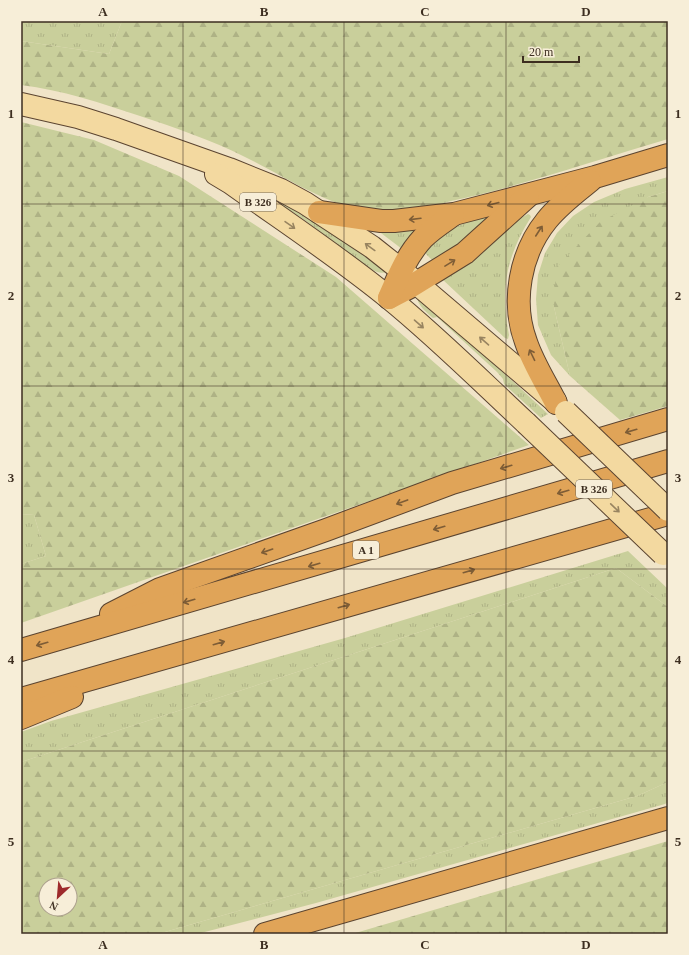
<svg xmlns="http://www.w3.org/2000/svg" width="689" height="955" font-family="Georgia,serif">
	<style>
		.grass { fill: url(#grass-tufts) }
		.forest { fill: url(#forest-firs); fill-rule: evenodd }
		.lines { fill: none; stroke-linecap: round; stroke-linejoin: round }
		.primary-casing { stroke: #5b4430; stroke-width: 24 }
		.motorway-casing { stroke: #5b4430; stroke-width: 24 }
		.primary { stroke: #f3d9a0; stroke-width: 22 }
		.motorway { stroke: #e0a458; stroke-width: 22 }
		.primary-bridge-casing { stroke: #5b4430; stroke-width: 24; stroke-linecap: butt }
		.primary-bridge { stroke: #f3d9a0; stroke-width: 22 }
		.oneway { stroke: #7e5d36 }
		.oneway2 { stroke: #988460 }
		.grid { fill: none; stroke: #3d2e20; stroke-width: 1; stroke-opacity: 0.55 }
		.labels { text-anchor: middle; dominant-baseline: central; stroke-width: 4; stroke-linejoin: round; paint-order: stroke }
		.shield { fill: #f7eed8; stroke: #756857; stroke-width: 1 }
		.shield-label { font-size: 11px; font-weight: bold; fill: #3d2e20 }
		.neatline { fill: none; stroke: #3d2e20; stroke-width: 1.5 }
		.grid-label { font-size: 13px; text-anchor: middle; font-weight: bold; fill: #3d2e20 }
	</style>
	<defs>
		<pattern id="grass-tufts" width="24" height="20" patternUnits="userSpaceOnUse"><rect width="24" height="20" fill="#c9cf9b"/><path d="M3 7l-1-3M5 7V3M7 7l1-3M15 17l-1-3M17 17v-4M19 17l1-3" fill="none" stroke="#aeb285"/></pattern>
		<pattern id="forest-firs" width="22" height="20" patternUnits="userSpaceOnUse"><rect width="22" height="20" fill="#c9cf9b"/><path d="M5 1l3.5 6h-7zM16 11l3.5 6h-7z" fill="#aeb285"/></pattern>
	</defs>
	<rect width="100%" height="100%" fill="#f0e4c8"/>
	<g class="grass">
		<polygon points="21,21 122,21 109,54 21,41"/>
		<polygon points="668,177 668,191 648,197 554,307 570,376 551,355 538,325 536,299 538,275 545,253 557,233 573,216 594,202 625,189"/>
		<path d="M274,197L320,221L388,272C380,274 376,272 369,268L303,219L273,199Z"/>
		<path d="M528,214L530,215L531,217C506,257 500,289 509,335L508,339L505,338L442,279L509,225Z"/>
		<path d="M487,215L490,216V218C477,230 448,259 432,260L426,254C426,234 471,221 487,215Z"/>
		<polygon points="419,227 402,249 377,230"/>
		<path d="M420,295L548,414L541,418L504,384L503,379L497,372L437,317L433,318C426,312 417,305 417,296Z"/>
		<polygon points="21,514 34,515 46,556 21,564"/>
		<polygon points="628,551 668,589 668,607 616,568 21,762 21,732 51,721 345,638"/>
		<polygon points="668,782 668,802 665,804 316,903 197,934 158,934 637,796"/>
	</g>
	<g class="forest">
		<path d="M122,21H668V139C596,160 525,185 451,201C428,207 404,214 380,213C331,209 288,178 245,157C211,140 176,128 140,116C101,103 62,90 21,85V41L109,54Z"/>
		<polygon points="21,122 94,140 179,176 336,277 529,445 21,623 21,564 46,556 34,515 21,514"/>
		<polygon points="668,191 668,406 620,420 570,376 554,307 556,268 600,222 648,197"/>
		<path d="M616,568L668,607V782L637,796L158,934H21V762ZM46,885H70V909H46Z"/>
		<polygon points="668,841 668,934 352,934"/>
	</g>
	<g class="lines">
		<g class="primary-casing">
			<g id="primary">
				<polyline points="21,104 78,117 116,129 229,169 281,190 305,203 372,247 401,270 555,401"/>
				<path d="M216,174L231,183C284,221 339,257 389,298C437,337 481,381 526,423"/>
			</g>
		</g>
		<g class="motorway-casing">
			<g id="motorway">
				<polyline points="319,212 381,221 394,221 454,214 595,177 668,155"/>
				<polyline points="389,298 410,287 465,253 528,196"/>
				<path d="M389,298C398,277 407,255 423,238C432,229 443,222 453,215"/>
				<path d="M556,403C546,383 533,363 526,342C511,302 520,253 547,220C559,205 575,193 590,181"/>
				<polyline points="111,614 160,589 326,530 452,483 668,419"/>
				<polyline points="21,650 668,461"/>
				<polyline points="21,699 668,514"/>
				<polyline points="21,718 72,697"/>
				<polyline points="265,934 668,818"/>
			</g>
		</g>
		<use href="#primary" class="primary"/>
		<use href="#motorway" class="motorway"/>
		<g class="primary-bridge-casing">
			<g id="primary-bridge">
				<polyline points="566,412 668,510"/>
				<polyline points="526,423 663,554"/>
			</g>
		</g>
		<use href="#primary-bridge" class="primary-bridge"/>
	</g>
	<defs><path id="oneway-shaft" d="M-6 0H5M1.5-3L5.5 0L1.5 3" fill="none" stroke-width="1.6" stroke-linecap="round" stroke-linejoin="round"/></defs>
	<g class="oneway">
		<use href="#oneway-shaft" transform="translate(493 204) rotate(165)"/>
		<use href="#oneway-shaft" transform="translate(415 219) rotate(173)"/>
		<use href="#oneway-shaft" transform="translate(539 231) rotate(-57)"/>
		<use href="#oneway-shaft" transform="translate(450 263) rotate(-32)"/>
		<use href="#oneway-shaft" transform="translate(532 355) rotate(-116)"/>
		<use href="#oneway-shaft" transform="translate(631 431) rotate(164)"/>
		<use href="#oneway-shaft" transform="translate(506 467) rotate(164)"/>
		<use href="#oneway-shaft" transform="translate(563 492) rotate(164)"/>
		<use href="#oneway-shaft" transform="translate(402 502) rotate(160)"/>
		<use href="#oneway-shaft" transform="translate(439 528) rotate(164)"/>
		<use href="#oneway-shaft" transform="translate(267 551) rotate(161)"/>
		<use href="#oneway-shaft" transform="translate(314 565) rotate(164)"/>
		<use href="#oneway-shaft" transform="translate(469 571) rotate(-16)"/>
		<use href="#oneway-shaft" transform="translate(189 601) rotate(164)"/>
		<use href="#oneway-shaft" transform="translate(344 606) rotate(-16)"/>
		<use href="#oneway-shaft" transform="translate(219 643) rotate(-16)"/>
		<use href="#oneway-shaft" transform="translate(42 644) rotate(164)"/>
	</g>
	<g class="oneway2">
		<use href="#oneway-shaft" transform="translate(290 225) rotate(35)"/>
		<use href="#oneway-shaft" transform="translate(370 247) rotate(-144)"/>
		<use href="#oneway-shaft" transform="translate(419 324) rotate(41)"/>
		<use href="#oneway-shaft" transform="translate(484 341) rotate(-139)"/>
		<use href="#oneway-shaft" transform="translate(615 508) rotate(44)"/>
	</g>
	<path class="grid" d="M183,21V934M344,21V934M506,21V934M21,204H668M21,386H668M21,569H668M21,751H668"/>
	<g class="labels">
		<g class="shield">
			<rect x="240" y="193" width="36" height="18" rx="3"/>
			<rect x="576" y="480" width="36" height="18" rx="3"/>
			<rect x="353" y="541" width="26" height="18" rx="3"/>
		</g>
		<g class="shield-label">
			<text x="258" y="202">B 326</text>
			<text x="594" y="489">B 326</text>
			<text x="366" y="550">A 1</text>
		</g>
	</g>
	<rect width="689" height="955" fill="none" stroke="#f7eed8" stroke-width="44"/>
	<g transform="translate(58 897) rotate(206)"><circle r="19" fill="#f7eed8" stroke="#ada18e"/>
	<path d="M0-3L7 15L0 10L-7 15Z" fill="#9e2a2b"/>
	<text y="-6" font-size="11" font-weight="bold" text-anchor="middle" fill="#3d2e20">N</text>
	</g>
	<path d="M523 56v6h56v-6" fill="none" stroke="#3d2e20" stroke-width="2"/>
	<text x="529" y="56" font-size="12" fill="#3d2e20" stroke="#f7eed8" stroke-width="3" paint-order="stroke">20 m</text>
	<rect x="22" y="22" width="645" height="911" class="neatline"/>
	<g class="grid-label">
		<text x="103" y="16">A</text>
		<text x="264" y="16">B</text>
		<text x="425" y="16">C</text>
		<text x="586" y="16">D</text>
		<text x="11" y="118">1</text>
		<text x="678" y="118">1</text>
		<text x="11" y="300">2</text>
		<text x="678" y="300">2</text>
		<text x="11" y="482">3</text>
		<text x="678" y="482">3</text>
		<text x="11" y="664">4</text>
		<text x="678" y="664">4</text>
		<text x="11" y="846">5</text>
		<text x="678" y="846">5</text>
		<text x="103" y="949">A</text>
		<text x="264" y="949">B</text>
		<text x="425" y="949">C</text>
		<text x="586" y="949">D</text>
	</g>
</svg>
